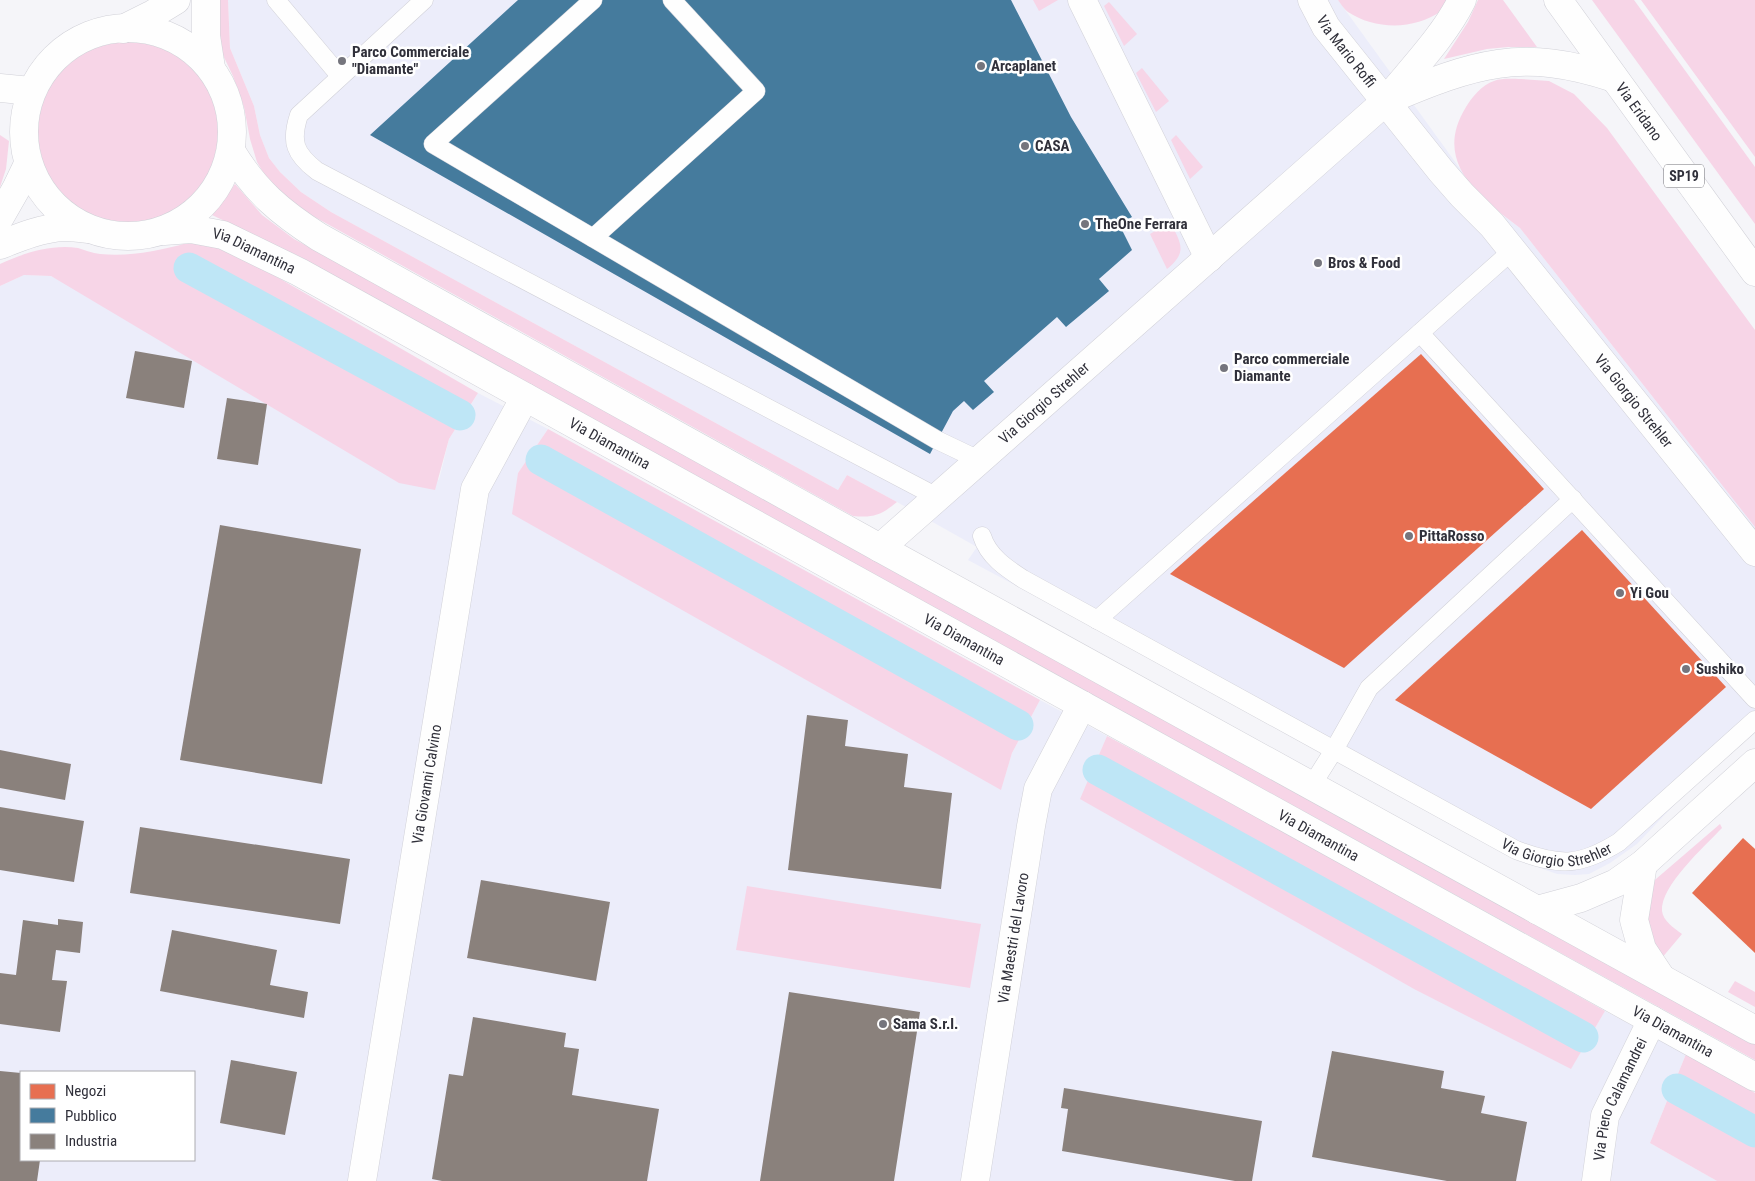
<svg xmlns="http://www.w3.org/2000/svg" width="1755" height="1181" font-family="'Roboto Condensed',sans-serif">
	<style>
		.built { fill: #ecedfa; fill-rule: evenodd }
		.green { fill: #f7d5e7 }
		.shops { fill: #e76f51 }
		.public { fill: #457b9d }
		.industry { fill: #8a817c }
		.lines { fill: none; stroke-linecap: round; stroke-linejoin: round }
		.canal { stroke: #bee6f6; stroke-width: 31 }
		.service-casing { stroke: #d1d1d8; stroke-width: 19 }
		.minor-casing { stroke: #d1d1d8; stroke-width: 29 }
		.primary-casing { stroke: #d1d1d8; stroke-width: 29 }
		.service { stroke: #fefefe; stroke-width: 18 }
		.minor { stroke: #fefefe; stroke-width: 28 }
		.primary { stroke: #fefefe; stroke-width: 28 }
		.poi-dot { fill: #75757d; stroke: #fff; stroke-width: 2 }
		.labels { text-anchor: middle; dominant-baseline: central; stroke-width: 5; stroke-linejoin: round; paint-order: stroke }
		.shield { fill: #fff; stroke: #6e6e75; stroke-width: 1 }
		.shield-label { font-size: 14px; font-weight: bold; fill: #30303a }
		.street-label { font-size: 15px; fill: #30303a; stroke: #fff }
		.poi-label { font-size: 15px; font-weight: bold; fill: #30303a; stroke: #fff; text-anchor: start }
	</style>
	<rect width="100%" height="100%" fill="#f5f5f9"/>
	<g class="built">
		<polygon points="228,0 1338,0 1474,188 1488,204 1520,228 1755,527 1755,720 1637,844 1610,863 1589,874 1575,875 1557,874 1515,859 1119,641 968,560 977,547 897,502 847,475 838,490 331,212 301,192 280,172 269,158 260,135 254,106 230,48"/>
		<path d="M24,275L51,276L439,480L449,439L478,393L548,429L518,473L1001,789L1012,753L1040,700L1107,736L1081,799L1571,1068L1605,1011L1686,1054L1650,1143L1717,1181H0V286ZM21,1072H194V1160H21Z"/>
	</g>
	<g class="green">
		<path d="M220,0H228L230,48L254,106L260,135L269,158L280,172L301,192L331,212L838,490L847,475L897,502C881,515 874,518 853,516L295,206L270,184L257,162L250,139L244,107L233,76L220,49Z"/>
		<polygon points="1033,0 1058,0 1039,11"/>
		<path d="M1338,0H1451C1449,5 1445,8 1441,11C1415,30 1375,30 1348,12C1344,9 1341,4 1338,0Z"/>
		<polygon points="1478,0 1503,0 1537,47 1508,47 1487,49 1444,59 1468,22"/>
		<polygon points="1592,0 1634,0 1755,167 1755,224"/>
		<polygon points="1641,0 1755,0 1755,157"/>
		<polygon points="1109,2 1137,34 1124,46 1104,6"/>
		<circle cx="128" cy="132" r="90"/>
		<polygon points="1142,68 1169,101 1156,112 1136,73"/>
		<path d="M1521,79L1549,81L1574,94L1607,128L1755,330V527L1520,228C1479,197 1432,162 1466,107C1472,97 1482,85 1494,81C1501,78 1513,79 1521,79Z"/>
		<polygon points="0,135 9,141 6,169 0,187"/>
		<polygon points="1176,135 1203,167 1190,179 1171,140"/>
		<polygon points="235,184 262,215 294,239 1755,1044 1755,1060 287,251 212,215"/>
		<path d="M1170,222C1181,243 1188,252 1167,269L1150,234Z"/>
		<path d="M187,243L210,245L237,254L478,393L449,439L435,490L399,483L51,276L24,275L0,286V264C24,253 51,244 78,248C85,250 92,253 100,254C129,257 159,251 187,243Z"/>
		<polygon points="548,429 1040,700 1012,753 1001,790 512,514 518,473"/>
		<polygon points="1107,736 1347,866 1605,1011 1571,1069 1414,989 1080,799"/>
		<path d="M1720,824L1722,828C1705,846 1660,886 1662,911C1663,921 1674,928 1682,934L1661,959L1648,943L1642,902L1649,885Z"/>
		<polygon points="747,886 981,924 970,988 736,950"/>
		<polygon points="1735,981 1755,992 1755,1007 1728,992"/>
		<polygon points="1686,1054 1755,1093 1755,1181 1717,1181 1650,1143"/>
	</g>
	<g class="shops">
		<polygon points="1421,354 1544,489 1344,668 1170,574"/>
		<polygon points="1582,530 1726,687 1591,809 1395,700"/>
		<polygon points="1743,838 1755,849 1755,953 1692,893"/>
	</g>
	<polygon class="public" points="518,0 1011,0 1071,117 1132,217 1119,224 1132,250 1099,279 1109,291 1066,327 1057,317 984,381 994,392 973,410 964,401 953,411 930,454 370,135"/>
	<g class="industry">
		<polygon points="135,351 192,361 184,408 126,398"/>
		<polygon points="227,398 267,404 258,465 217,459"/>
		<polygon points="220,525 361,549 322,784 180,760"/>
		<polygon points="807,715 848,720 845,746 908,754 904,787 952,793 941,889 788,870"/>
		<polygon points="0,750 71,764 65,800 0,788"/>
		<polygon points="0,807 84,821 74,882 0,870"/>
		<polygon points="140,827 350,859 340,924 130,893"/>
		<polygon points="481,880 610,902 596,981 467,958"/>
		<polygon points="58,919 83,922 80,953 56,950 52,980 67,981 60,1032 0,1024 0,973 16,975 23,920 58,925"/>
		<polygon points="172,930 277,950 270,985 308,992 304,1018 160,991"/>
		<polygon points="789,992 920,1012 894,1181 760,1181"/>
		<polygon points="473,1017 566,1033 564,1047 579,1049 572,1095 659,1109 647,1181 442,1181 432,1179 449,1074 463,1076"/>
		<polygon points="1332,1051 1444,1071 1441,1088 1485,1096 1481,1113 1527,1122 1516,1181 1447,1181 1312,1157"/>
		<polygon points="231,1060 297,1072 285,1135 220,1123"/>
		<polygon points="0,1071 21,1073 21,1160 40,1160 37,1181 0,1181"/>
		<polygon points="1064,1088 1262,1121 1252,1181 1235,1181 1062,1151 1068,1109 1061,1108"/>
	</g>
	<g class="lines">
		<g class="canal">
			<polyline points="189,268 460,415"/>
			<polyline points="541,460 1018,725"/>
			<polyline points="1098,770 1583,1037"/>
			<polyline points="1677,1089 1755,1132"/>
		</g>
		<g class="service-casing">
			<g id="service">
				<polyline points="276,0 340,76"/>
				<path d="M424,0L299,115C290,142 295,154 317,171L937,497"/>
				<polyline points="593,0 433,144 937,440 979,460"/>
				<polyline points="593,238 756,91 672,0"/>
				<polyline points="1420,333 1755,699"/>
				<path id="s1" d="M982,536C988,556 1006,568 1023,579L1516,850C1559,866 1579,867 1619,842L1755,720"/>
				<polyline points="1097,620 1513,250"/>
				<polyline points="1312,785 1334,750 1369,688 1573,499"/>
			</g>
		</g>
		<g class="minor-casing">
			<g id="minor">
				<polyline points="206,0 206,36 211,68"/>
				<polyline points="1082,0 1209,258"/>
				<path id="s2" d="M1312,0L1326,27L1441,171L1462,195L1492,225L1755,552"/>
				<circle cx="128" cy="132" r="104"/>
				<polyline points="123,29 153,14 176,0"/>
				<polyline points="0,88 31,91"/>
				<path d="M1388,100C1473,64 1522,47 1614,78"/>
				<path d="M231,151C255,191 280,212 319,237L880,548L1755,1030"/>
				<polyline points="0,217 16,189 28,164"/>
				<path id="s3" d="M164,231L191,229L223,235L299,272L1755,1077"/>
				<path d="M0,245C20,237 42,228 64,227C72,227 80,228 87,229"/>
				<path id="s4" d="M880,548L1386,101C1411,70 1445,35 1462,0"/>
				<polyline points="1643,864 1634,920 1642,949 1660,976"/>
				<polyline points="1537,910 1581,898 1616,883 1643,864 1755,763"/>
				<path id="s5" d="M362,1181L475,489L525,397"/>
				<path id="s6" d="M975,1181L1031,826L1038,789L1082,705"/>
				<path id="s7" d="M1596,1181L1605,1116L1652,1020"/>
			</g>
		</g>
		<g class="primary-casing">
			<g id="primary">
				<path id="s8" d="M1558,0L1755,272"/>
			</g>
		</g>
		<use href="#service" class="service"/>
		<use href="#minor" class="minor"/>
		<use href="#primary" class="primary"/>
	</g>
	<g class="poi-dot">
		<circle cx="342" cy="61" r="5"/>
		<circle cx="981" cy="66" r="5"/>
		<circle cx="1025" cy="146" r="5"/>
		<circle cx="1085" cy="224" r="5"/>
		<circle cx="1318" cy="263" r="5"/>
		<circle cx="1224" cy="368" r="5"/>
		<circle cx="1409" cy="536" r="5"/>
		<circle cx="1620" cy="593" r="5"/>
		<circle cx="1686" cy="669" r="5"/>
		<circle cx="883" cy="1024" r="5"/>
	</g>
	<g class="labels">
		<rect class="shield" x="1664" y="164.5" width="40" height="23" rx="4"/>
		<g class="shield-label">
			<text x="1684" y="176">SP19</text>
		</g>
		<g class="street-label">
			<text stroke="none"><textPath href="#s2" startOffset="62">Via Mario Roffi</textPath></text>
			<text stroke="none"><textPath href="#s8" startOffset="138">Via Eridano</textPath></text>
			<text stroke="none"><textPath href="#s3" startOffset="94">Via Diamantina</textPath></text>
			<text stroke="none"><textPath href="#s2" startOffset="515">Via Giorgio Strehler</textPath></text>
			<text stroke="none"><textPath href="#s4" startOffset="219">Via Giorgio Strehler</textPath></text>
			<text stroke="none"><textPath href="#s3" startOffset="499">Via Diamantina</textPath></text>
			<text stroke="none"><textPath href="#s3" startOffset="904">Via Diamantina</textPath></text>
			<text stroke="none"><textPath href="#s5" startOffset="402">Via Giovanni Calvino</textPath></text>
			<text stroke="none"><textPath href="#s3" startOffset="1309">Via Diamantina</textPath></text>
			<text stroke="none"><textPath href="#s1" startOffset="665">Via Giorgio Strehler</textPath></text>
			<text stroke="none"><textPath href="#s6" startOffset="246">Via Maestri del Lavoro</textPath></text>
			<text stroke="none"><textPath href="#s3" startOffset="1714">Via Diamantina</textPath></text>
			<text stroke="none"><textPath href="#s7" startOffset="86">Via Piero Calamandrei</textPath></text>
		</g>
		<g class="poi-label">
			<text x="352" y="52">Parco Commerciale<tspan x="352" dy="17">"Diamante"</tspan></text>
			<text x="991" y="66">Arcaplanet</text>
			<text x="1035" y="146">CASA</text>
			<text x="1095" y="224">TheOne Ferrara</text>
			<text x="1328" y="263">Bros &amp; Food</text>
			<text x="1234" y="359">Parco commerciale<tspan x="1234" dy="17">Diamante</tspan></text>
			<text x="1419" y="536">PittaRosso</text>
			<text x="1630" y="593">Yi Gou</text>
			<text x="1696" y="669">Sushiko</text>
			<text x="893" y="1024">Sama S.r.l.</text>
		</g>
	</g>
	<rect x="20" y="1071" width="175" height="90" fill="#ffffff" stroke="#acacb0"/>
	<rect x="30" y="1084" width="25" height="15" fill="#e76f51" stroke="#acacb0"/>
	<text x="65" y="1096" font-size="15" fill="#30303a">Negozi</text>
	<rect x="30" y="1108" width="25" height="15" fill="#457b9d" stroke="#acacb0"/>
	<text x="65" y="1121" font-size="15" fill="#30303a">Pubblico</text>
	<rect x="30" y="1134" width="25" height="15" fill="#8a817c" stroke="#acacb0"/>
	<text x="65" y="1146" font-size="15" fill="#30303a">Industria</text>
</svg>
